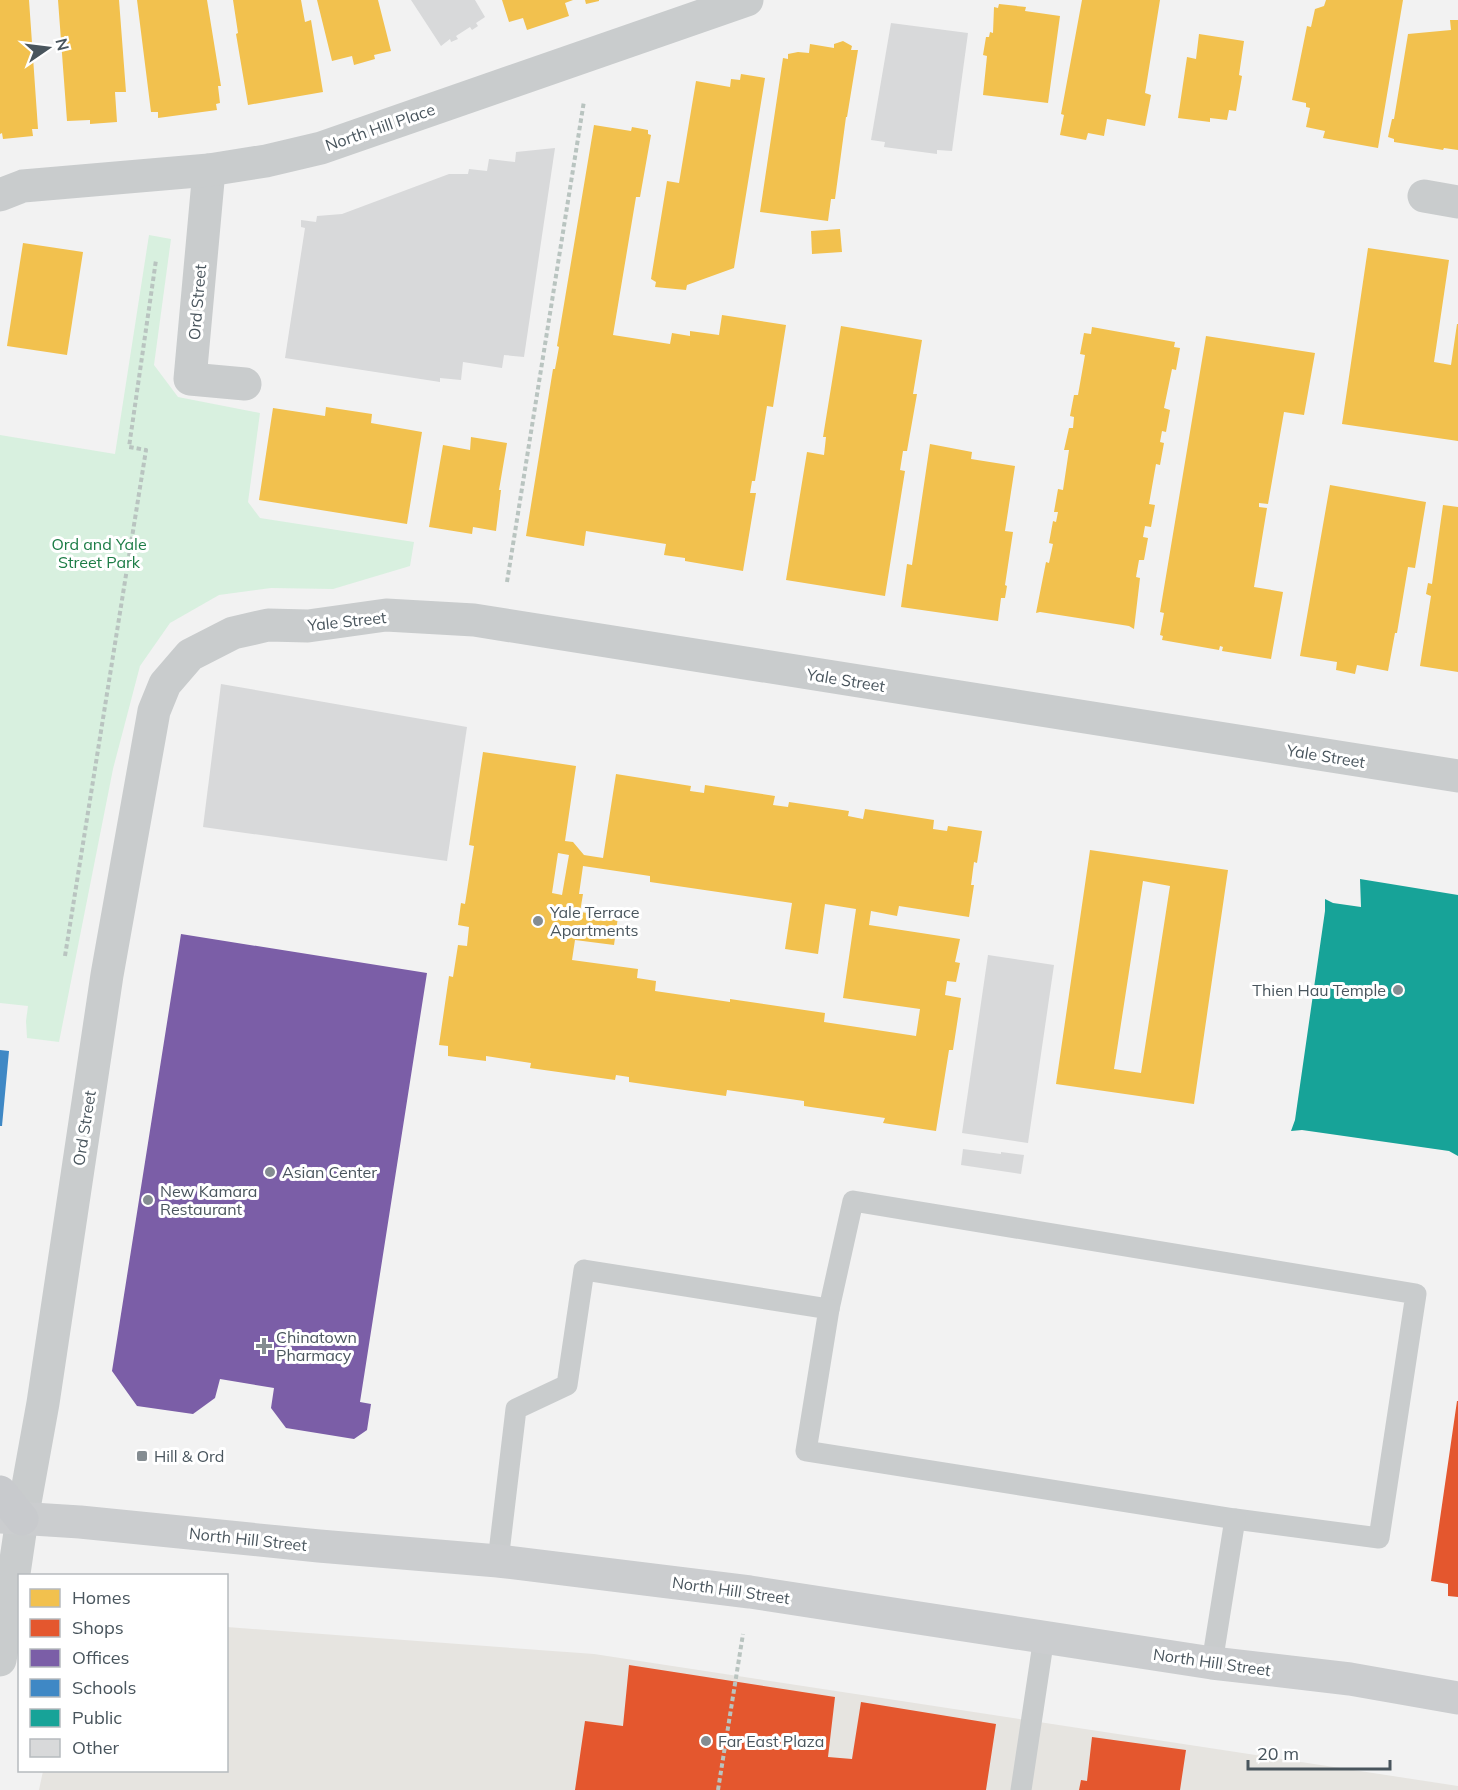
<svg xmlns="http://www.w3.org/2000/svg" width="1458" height="1790" font-family="Mulish,sans-serif">
	<style>
		.commercial { fill: #e6e4e0 }
		.green { fill: #d8f0df }
		.homes { fill: #f2c14e; fill-rule: evenodd }
		.shops { fill: #e4572e }
		.offices { fill: #7b5ea7 }
		.schools { fill: #3f88c5 }
		.public { fill: #17a398 }
		.building { fill: #d8d9da }
		.lines { fill: none; stroke-linecap: round; stroke-linejoin: round }
		.path { stroke: #b9c4c0; stroke-width: 4; stroke-dasharray: 4.5 3; stroke-linecap: butt }
		.lane { stroke: #c9cccd; stroke-width: 21 }
		.street { stroke: #c9cccd; stroke-width: 33 }
		.secondary { stroke: #cbcdcf; stroke-width: 33 }
		.primary { stroke: #c8cacd; stroke-width: 33 }
		.poi-dot { fill: #848c91; stroke: #fff; stroke-width: 2 }
		.labels { text-anchor: middle; dominant-baseline: central; stroke-width: 6; stroke-linejoin: round; paint-order: stroke }
		.street-label { font-size: 16px; fill: #49555d; stroke: #fff }
		.park-label { font-size: 16px; fill: #1c7c46; stroke: #fff }
		.poi-label { font-size: 16px; fill: #49555d; stroke: #fff; text-anchor: start }
	</style>
	<rect width="100%" height="100%" fill="#f2f2f2"/>
	<polygon class="commercial" points="227,1627 594,1654 1458,1786 1458,1790 39,1790 43,1771 226,1770"/>
	<polygon class="green" points="149,235 171,239 154,365 178,397 260,413 248,502 260,518 414,542 410,566 333,589 271,588 219,595 170,623 140,666 113,769 59,1042 27,1038 26,1021 28,1006 0,1003 0,435 115,454"/>
	<g class="homes">
		<polygon points="0,0 29,0 38,129 32,129 33,136 3,139 2,133 0,134"/>
		<polygon points="58,0 119,0 126,92 115,92 117,122 90,124 90,120 67,121"/>
		<polygon points="137,0 207,0 221,86 218,86 220,103 216,104 217,110 158,118 158,112 151,112"/>
		<polygon points="233,0 301,0 305,22 311,20 323,92 248,105 236,34 238,33"/>
		<polygon points="317,0 378,0 391,51 374,55 375,59 354,65 352,56 332,61"/>
		<polygon points="502,0 573,0 565,3 569,16 527,30 523,18 509,22"/>
		<polygon points="585,0 599,0 599,1 586,4"/>
		<polygon points="1082,0 1160,0 1145,93 1151,95 1145,126 1107,119 1104,136 1088,133 1086,140 1060,135 1064,115 1061,114"/>
		<polygon points="1326,0 1403,0 1378,148 1323,138 1325,131 1306,127 1310,108 1306,107 1306,103 1292,100 1307,26 1311,27 1315,9 1324,6"/>
		<polygon points="999,4 1026,7 1025,11 1060,16 1048,103 983,95 987,56 983,55 986,37 989,37 990,32 993,33 994,7 998,8"/>
		<polygon points="1450,20 1458,20 1458,150 1444,148 1443,150 1394,142 1394,139 1388,137 1392,119 1394,119 1408,34 1451,30"/>
		<polygon points="1199,34 1244,41 1239,75 1242,76 1236,111 1229,110 1227,120 1210,118 1210,122 1178,118 1187,57 1196,59"/>
		<polygon points="843,41 852,46 851,50 858,50 847,117 846,117 835,199 831,199 828,221 760,212 783,58 788,59 788,54 798,52 809,53 810,44 834,48 834,44"/>
		<polygon points="741,74 765,78 734,268 687,285 686,290 655,287 656,282 651,279 667,181 679,183 696,81 730,87 731,79 740,80"/>
		<polygon points="594,125 631,131 632,127 648,130 648,134 651,135 640,197 636,197 613,335 670,344 672,333 690,336 690,331 719,335 722,315 786,325 773,407 767,406 755,481 752,481 750,493 756,493 743,571 685,561 685,558 664,555 666,544 586,531 584,546 526,536 553,369 555,369 559,347 557,346"/>
		<polygon points="840,229 842,252 812,254 811,231"/>
		<polygon points="23,243 83,252 67,355 7,346"/>
		<polygon points="1368,248 1449,260 1434,362 1451,365 1457,324 1458,324 1458,441 1342,424"/>
		<polygon points="841,326 922,340 913,394 917,394 907,451 903,451 900,470 905,471 885,596 786,580 807,452 824,455 826,437 823,437"/>
		<polygon points="1092,327 1175,342 1174,347 1180,348 1176,370 1172,369 1164,408 1170,410 1166,432 1162,431 1160,442 1164,443 1160,465 1156,464 1149,504 1155,505 1151,527 1145,526 1143,537 1148,538 1144,560 1139,560 1136,577 1140,578 1134,629 1129,626 1040,612 1036,613 1046,562 1049,563 1053,544 1049,543 1053,521 1056,522 1058,512 1054,512 1058,489 1063,490 1069,450 1064,450 1069,428 1073,428 1074,417 1070,416 1074,395 1078,395 1085,355 1080,354 1084,333 1091,334"/>
		<polygon points="1206,336 1315,353 1304,415 1284,412 1268,504 1259,503 1259,507 1267,508 1254,587 1283,592 1271,659 1222,651 1223,647 1220,646 1219,650 1162,640 1163,636 1160,635 1164,613 1160,612"/>
		<polygon points="326,407 372,414 371,423 422,432 407,524 259,500 273,408 325,416"/>
		<polygon points="471,437 507,443 499,490 501,490 496,531 473,527 472,534 429,527 443,445 470,450"/>
		<polygon points="930,444 972,452 971,459 1015,466 1005,531 1013,532 1005,585 1007,586 1005,598 1001,598 998,621 901,607 907,564 912,565"/>
		<polygon points="1330,485 1426,502 1415,568 1408,567 1397,633 1395,633 1388,671 1357,665 1355,674 1336,670 1337,662 1300,656"/>
		<polygon points="1443,505 1458,507 1458,672 1420,666 1431,596 1426,594 1428,583 1432,584"/>
		<path d="M483,752L576,766L565,841L573,842L584,855L603,858L616,774L691,786L690,791L704,793L705,785L775,796L773,805L788,807L789,802L849,811L848,816L863,819L865,809L934,820L933,829L947,831L948,826L982,831L977,863L974,862L971,885H974L969,917L899,906L897,916L871,911L869,925L960,939L955,962L960,963L956,982L947,981L945,995L961,998L953,1050H949L936,1131L883,1123L885,1118L804,1106V1101L727,1090L726,1096L629,1082V1077L616,1075L615,1080L530,1068L531,1063L486,1056V1061L448,1056V1046L439,1045L449,976L453,977L458,945L467,946L469,927L458,925L461,903L465,904L474,846L469,845ZM558,853L569,855L562,895L552,893ZM583,866L650,876V882L792,903L785,949L818,954L825,904L856,909L843,998L920,1009L916,1036L824,1022L825,1013L730,999V1002L655,991L656,981L637,978L638,969L572,960L575,940L614,945L618,917L580,912L583,894H579Z"/>
		<path d="M1090,850L1228,870L1194,1104L1056,1084ZM1143,881L1170,886L1141,1073L1114,1069Z"/>
	</g>
	<g class="shops">
		<polygon points="1457,1401 1458,1401 1458,1597 1448,1596 1448,1584 1431,1581"/>
		<polygon points="629,1665 835,1697 828,1757 852,1759 861,1702 996,1724 986,1790 575,1790 585,1721 623,1726"/>
		<polygon points="1092,1737 1186,1750 1180,1790 1079,1790 1081,1780 1087,1781"/>
	</g>
	<polygon class="offices" points="181,934 427,973 360,1402 371,1404 367,1430 354,1439 286,1428 271,1408 274,1388 220,1379 215,1398 193,1414 137,1406 112,1371"/>
	<polygon class="schools" points="0,1050 9,1051 2,1126 0,1126"/>
	<polygon class="public" points="1360,879 1458,895 1458,1156 1449,1151 1302,1130 1291,1131 1295,1120 1325,911 1325,899 1333,903 1361,907"/>
	<g class="building">
		<polygon points="411,0 475,0 485,17 476,23 478,26 472,30 470,27 456,36 458,39 451,42 450,39 441,46"/>
		<polygon points="891,23 968,33 952,151 937,150 937,154 884,147 885,142 871,140"/>
		<polygon points="555,148 524,357 504,355 502,368 463,362 461,380 440,378 440,382 285,358 305,228 301,227 301,220 316,222 317,216 342,214 449,174 468,174 469,169 487,171 489,159 515,162 516,152"/>
		<polygon points="221,684 467,727 447,861 203,827"/>
		<polygon points="988,955 1054,965 1028,1143 962,1133"/>
		<polygon points="963,1149 1001,1154 1001,1152 1024,1155 1021,1174 961,1165"/>
	</g>
	<g class="lines">
		<g class="path">
			<polyline points="507,582 584,101"/>
			<polyline points="65,956 146,450 129,447 156,260"/>
			<polyline points="718,1790 743,1634"/>
		</g>
		<g class="lane">
			<polyline points="829,1309 853,1201 1416,1294 1379,1538 1235,1519"/>
			<polyline points="498,1561 516,1409 567,1385 584,1270 829,1309 806,1451 1235,1519 1212,1663"/>
			<polyline points="1021,1790 1044,1637"/>
		</g>
		<g class="street">
			<polyline points="209,170 190,379 245,384"/>
			<polyline points="0,195 23,186 209,170 266,161 321,148 747,0"/>
			<polyline points="1424,196 1458,202"/>
			<polyline points="0,1660 8,1614 22,1519 43,1403 107,975 154,711 165,684 190,655 233,633 268,625 308,626 386,615 474,620 1458,776"/>
		</g>
		<polyline class="secondary" points="0,1517 80,1522 319,1546 498,1561 750,1592 1212,1663 1350,1679 1458,1698"/>
		<polyline class="primary" points="0,1492 22,1519"/>
	</g>
	<g class="poi-dot">
		<circle cx="538" cy="921" r="6"/>
		<circle cx="1398" cy="990" r="6"/>
		<circle cx="270" cy="1172" r="6"/>
		<circle cx="148" cy="1200" r="6"/>
		<path d="M261 1337h6v6h6v6h-6v6h-6v-6h-6v-6h6z"/>
		<rect x="136" y="1450" width="12" height="12" rx="3"/>
		<circle cx="706" cy="1741" r="6"/>
	</g>
	<g class="labels">
		<g class="street-label">
			<text transform="translate(380 127) rotate(-19)">North Hill Place</text>
			<text transform="translate(197 302) rotate(-85)">Ord Street</text>
			<text transform="translate(347 621) rotate(-6)">Yale Street</text>
			<text transform="translate(846 680) rotate(9)">Yale Street</text>
			<text transform="translate(1326 756) rotate(9)">Yale Street</text>
			<text transform="translate(84 1128) rotate(-81)">Ord Street</text>
			<text transform="translate(248 1539) rotate(6)">North Hill Street</text>
			<text transform="translate(731 1590) rotate(8)">North Hill Street</text>
			<text transform="translate(1212 1662) rotate(8)">North Hill Street</text>
		</g>
		<g class="park-label">
			<text x="99" y="544">Ord and Yale<tspan x="99" dy="18">Street Park</tspan></text>
		</g>
		<g class="poi-label">
			<text x="550" y="912">Yale Terrace<tspan x="550" dy="18">Apartments</tspan></text>
			<text x="1386" y="990" text-anchor="end">Thien Hau Temple</text>
			<text x="282" y="1172">Asian Center</text>
			<text x="160" y="1191">New Kamara<tspan x="160" dy="18">Restaurant</tspan></text>
			<text x="276" y="1337">Chinatown<tspan x="276" dy="18">Pharmacy</tspan></text>
			<text x="154" y="1456">Hill &amp; Ord</text>
			<text x="718" y="1741">Far East Plaza</text>
		</g>
	</g>
	<rect x="18" y="1574" width="210" height="198" fill="#ffffff" stroke="#b6bbbe" stroke-width="1.5"/>
	<rect x="30" y="1589" width="30" height="18" fill="#f2c14e" stroke="#b6bbbe" stroke-width="1.5"/>
	<text x="72" y="1604" font-size="18" fill="#49555d">Homes</text>
	<rect x="30" y="1619" width="30" height="18" fill="#e4572e" stroke="#b6bbbe" stroke-width="1.5"/>
	<text x="72" y="1634" font-size="18" fill="#49555d">Shops</text>
	<rect x="30" y="1649" width="30" height="18" fill="#7b5ea7" stroke="#b6bbbe" stroke-width="1.5"/>
	<text x="72" y="1664" font-size="18" fill="#49555d">Offices</text>
	<rect x="30" y="1679" width="30" height="18" fill="#3f88c5" stroke="#b6bbbe" stroke-width="1.5"/>
	<text x="72" y="1694" font-size="18" fill="#49555d">Schools</text>
	<rect x="30" y="1709" width="30" height="18" fill="#17a398" stroke="#b6bbbe" stroke-width="1.5"/>
	<text x="72" y="1724" font-size="18" fill="#49555d">Public</text>
	<rect x="30" y="1739" width="30" height="18" fill="#d8d9da" stroke="#b6bbbe" stroke-width="1.5"/>
	<text x="72" y="1754" font-size="18" fill="#49555d">Other</text>
	<g transform="translate(48 48) rotate(76)" stroke="#ffffff" stroke-width="4.5" paint-order="stroke">
	<path d="M0-4.5L10 22L0 15L-10 22Z" fill="#49555d"/>
	<text y="-9" font-size="16" font-weight="bold" text-anchor="middle" fill="#49555d">N</text>
	</g>
	<path d="M1248 1760v9h142v-9" fill="none" stroke="#49555d" stroke-width="3"/>
	<text x="1257" y="1760" font-size="18" fill="#49555d" stroke="#ffffff" stroke-width="4.5" paint-order="stroke">20 m</text>
</svg>
